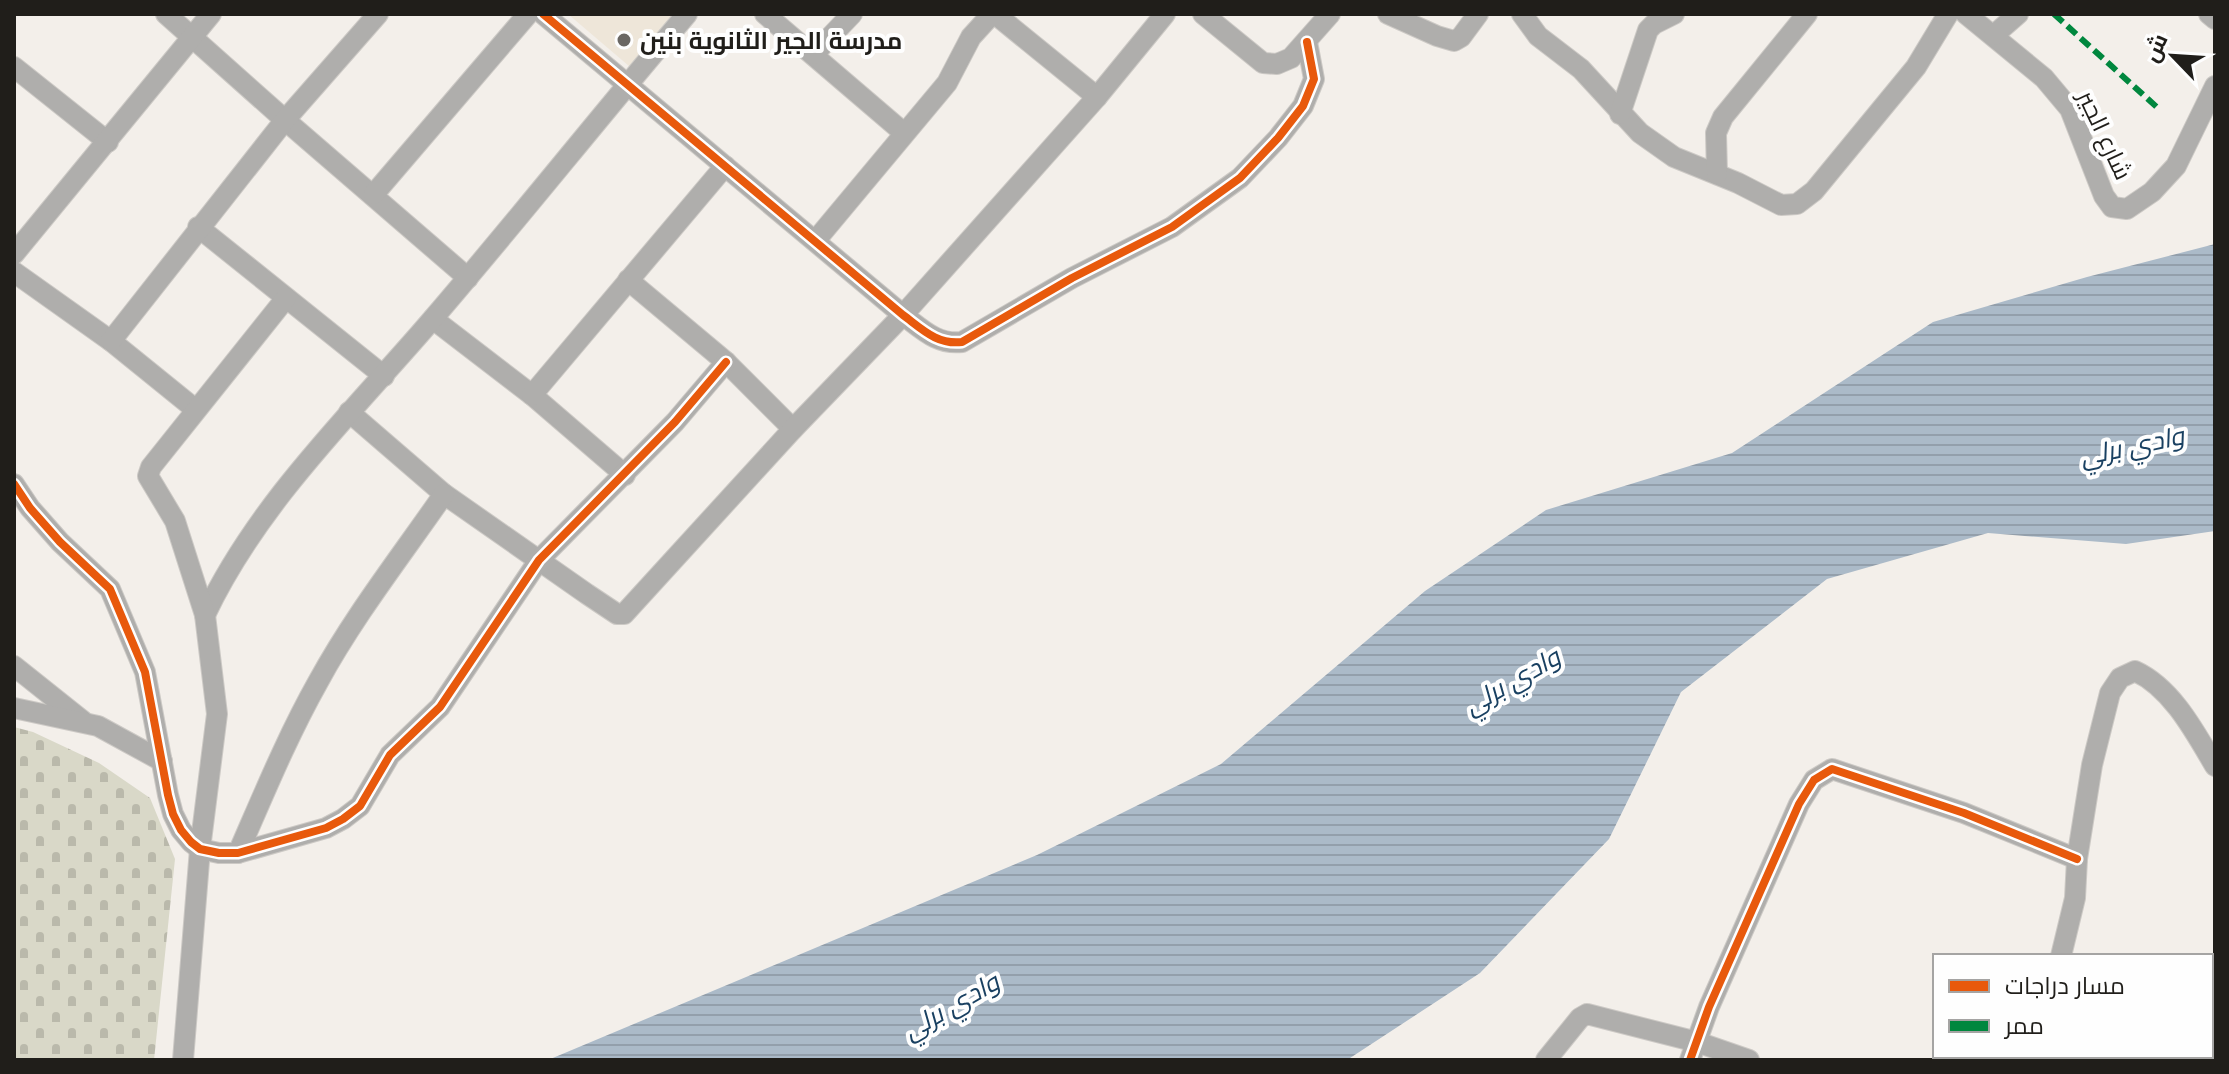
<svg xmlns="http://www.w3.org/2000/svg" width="2229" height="1074" font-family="Arial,Cairo,sans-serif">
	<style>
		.education { fill: #eee6d9 }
		.cemetery { fill: url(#cemetery-stones) }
		.water { fill: url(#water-rules) }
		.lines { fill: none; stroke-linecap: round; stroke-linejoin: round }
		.street-casing { stroke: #ccc9c5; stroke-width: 22 }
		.street { stroke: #afaeac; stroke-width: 20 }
		.quiet { stroke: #00873e; stroke-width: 6; stroke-dasharray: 12 6; stroke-linecap: butt }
		.cycleway-casing { stroke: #fefefe; stroke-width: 13 }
		.cycleway { stroke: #e8590c; stroke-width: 8 }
		.poi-dot { fill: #6a6763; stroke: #fefefe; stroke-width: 3 }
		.labels { text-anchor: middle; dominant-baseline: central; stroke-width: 8; stroke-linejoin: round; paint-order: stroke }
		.poi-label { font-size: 24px; font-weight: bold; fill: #201e1a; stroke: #fefefe; text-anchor: start }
		.street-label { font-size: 24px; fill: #201e1a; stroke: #fefefe }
		.water-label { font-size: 26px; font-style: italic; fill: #194061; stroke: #fefefe }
	</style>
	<defs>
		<pattern id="cemetery-stones" width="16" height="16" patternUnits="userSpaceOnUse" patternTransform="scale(2)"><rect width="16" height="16" fill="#d9d8c8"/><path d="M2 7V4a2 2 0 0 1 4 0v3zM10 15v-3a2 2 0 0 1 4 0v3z" fill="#bab9ab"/></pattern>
		<pattern id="water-rules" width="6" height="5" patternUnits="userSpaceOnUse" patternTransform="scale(2)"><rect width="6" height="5" fill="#abbac8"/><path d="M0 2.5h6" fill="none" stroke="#939fab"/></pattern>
	</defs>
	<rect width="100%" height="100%" fill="#f3efea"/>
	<polygon class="education" points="568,14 673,14 629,66"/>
	<polygon class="cemetery" points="14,727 33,732 99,763 150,798 175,859 154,1060 14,1060"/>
	<polygon class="water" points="2215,244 2215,531 2126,544 1988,533 1827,579 1681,692 1609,839 1480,973 1347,1060 548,1060 1037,855 1221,764 1425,591 1546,510 1732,453 1933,322 2087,277"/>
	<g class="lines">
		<g class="street-casing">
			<g id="street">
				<polyline points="166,14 285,120 468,278"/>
				<path d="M543,14L903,315C922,329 937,345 962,342L1072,278L1172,227L1240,178L1278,138L1303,106L1314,79L1307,42"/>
				<polyline points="765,14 904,133"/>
				<polyline points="995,14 1097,97"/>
				<polyline points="1203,14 1263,63 1277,64 1291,58 1330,14"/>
				<polyline points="1388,14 1437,36 1454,41 1461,37 1478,14"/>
				<polyline points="1522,14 1538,36 1581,69 1640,133 1674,157 1738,183 1781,205 1797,204 1814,191 1916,67 1948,14"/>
				<polyline points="1966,14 2044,78 2070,109 2104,196 2112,207 2127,209 2152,192 2176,166 2215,86"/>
				<polyline points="2209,14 2215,19"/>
				<polyline points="1994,35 2018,14"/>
				<polyline points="814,54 852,14"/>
				<polyline points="14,67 108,142"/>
				<polyline points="1620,114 1648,30 1654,24 1674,14"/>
				<polyline points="1717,174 1716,133 1723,117 1807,14"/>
				<polyline points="374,194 528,14"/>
				<polyline points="198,227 384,376"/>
				<polyline points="816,240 947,83 971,37 992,14"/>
				<polyline points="14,254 211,14"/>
				<polyline points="14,272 111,341 195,409"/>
				<polyline points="628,280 726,362 793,429"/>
				<polyline points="433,319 532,395 625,475"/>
				<polyline points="111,341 285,120 378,14"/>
				<polyline points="532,395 725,166"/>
				<polyline points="349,412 444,494 587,594 617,614 624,614 793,429 903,315 1097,97 1165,14"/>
				<polyline points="14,484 30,508 60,542 110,589 145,672 168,795 173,814 181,830 191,842 200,849 219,853 238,853 326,828 343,819 360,806 390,755 440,707 539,560 675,422 726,362"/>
				<path d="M205,615C258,503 350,415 430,322C517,221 600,116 687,14"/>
				<polyline points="14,666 83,721"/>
				<polyline points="14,708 98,726 162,761"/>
				<path d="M238,853C263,796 287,737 318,682C354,616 401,556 444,494"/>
				<path d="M2061,956L2075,898L2077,859L2092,765L2110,693L2120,678L2135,671C2172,688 2195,732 2215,766"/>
				<polyline points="183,1060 200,849 217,714 205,615 175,521 148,476 151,467 286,298"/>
				<polyline points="1546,1060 1580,1018 1587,1014 1697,1042 1749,1060"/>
				<polyline points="1690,1060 1709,1007 1799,804 1814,780 1832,769 1964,813 2077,859"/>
				<polyline points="2032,1060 2033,1056"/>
			</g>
		</g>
		<use href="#street" class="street"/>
		<polyline class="quiet" points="2054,14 2160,110"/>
		<g class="cycleway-casing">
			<g id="cycleway">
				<path d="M543,14L903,315C922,329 937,345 962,342L1072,278L1172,227L1240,178L1278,138L1303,106L1314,79L1307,42"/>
				<polyline points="14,484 30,508 60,542 110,589 145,672 168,795 173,814 181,830 191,842 200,849 219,853 238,853 326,828 343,819 360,806 390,755 440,707 539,560 675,422 726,362"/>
				<polyline points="1690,1060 1709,1007 1799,804 1814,780 1832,769 1964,813 2077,859"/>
			</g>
		</g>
		<use href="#cycleway" class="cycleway"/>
	</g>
	<circle class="poi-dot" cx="624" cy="40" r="8"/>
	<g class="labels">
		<g class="poi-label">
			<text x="640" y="40">مدرسة الجير الثانوية بنين</text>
		</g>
		<g class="street-label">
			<text transform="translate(2105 135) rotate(65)">شارع الجير</text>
		</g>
		<g class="water-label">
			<text transform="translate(2132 446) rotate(-12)">وادي برلي</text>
			<text transform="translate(1512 681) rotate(-30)">وادي برلي</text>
			<text transform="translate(951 1006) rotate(-30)">وادي برلي</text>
		</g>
	</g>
	<rect width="2229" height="1074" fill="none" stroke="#201e1a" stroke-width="32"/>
	<rect x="1933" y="954" width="280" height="104" fill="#fefefe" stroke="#a5a4a3" stroke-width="2"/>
	<rect x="1949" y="980" width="40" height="12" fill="#e8590c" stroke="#a5a4a3" stroke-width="2"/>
	<text x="2005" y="994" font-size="24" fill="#201e1a">مسار دراجات</text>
	<rect x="1949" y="1020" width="40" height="12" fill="#00873e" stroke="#a5a4a3" stroke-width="2"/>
	<text x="2005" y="1034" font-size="24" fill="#201e1a">ممر</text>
	<g transform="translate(2173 56) rotate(295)" stroke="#fefefe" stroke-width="6" paint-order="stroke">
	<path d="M0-6L14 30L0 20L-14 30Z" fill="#201e1a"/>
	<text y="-12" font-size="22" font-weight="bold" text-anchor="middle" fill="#201e1a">ش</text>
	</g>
</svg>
